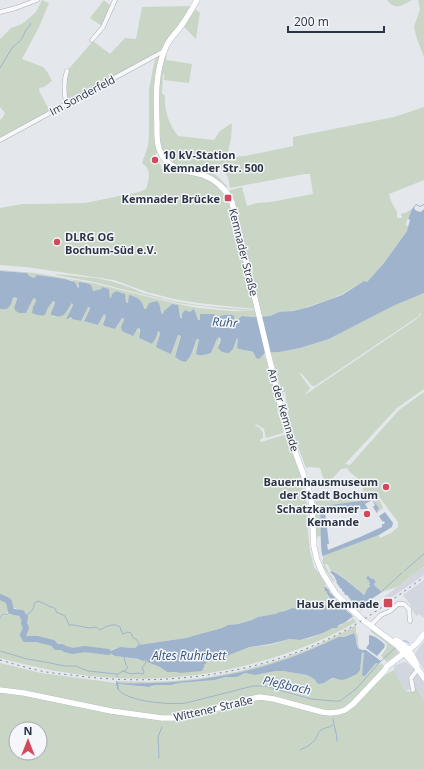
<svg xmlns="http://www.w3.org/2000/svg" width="424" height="769" font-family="'Open Sans',sans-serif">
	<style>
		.built { fill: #d2d6de }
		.green { fill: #c9d6c5; fill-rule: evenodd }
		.water { fill: #9fb4cc }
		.pier { fill: #e4e7ec }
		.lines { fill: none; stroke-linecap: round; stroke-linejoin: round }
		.stream { stroke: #9fb4cc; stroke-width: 1 }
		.river { stroke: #9fb4cc; stroke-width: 6 }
		.minor-casing { stroke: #a9aeb7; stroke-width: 5 }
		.major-casing { stroke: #a3abb8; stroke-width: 6 }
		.minor { stroke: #f7f8fa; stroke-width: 4 }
		.major { stroke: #fff; stroke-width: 5.5 }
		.rail { stroke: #7d8696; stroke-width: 1; stroke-dasharray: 2 4; stroke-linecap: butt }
		.poi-dot { fill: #d1495b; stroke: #f4f6f9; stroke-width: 1.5 }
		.labels { text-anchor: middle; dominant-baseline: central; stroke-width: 3; stroke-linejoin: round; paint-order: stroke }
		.street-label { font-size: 11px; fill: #2b3445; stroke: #f4f6f9 }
		.poi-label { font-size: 11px; font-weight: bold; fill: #2b3445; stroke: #f4f6f9; text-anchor: end }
		.water-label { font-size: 12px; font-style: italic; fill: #34527a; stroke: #f4f6f9 }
	</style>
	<rect width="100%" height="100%" fill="#e4e7ec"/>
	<g class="built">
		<polygon points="424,566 424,575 385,602 383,598"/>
		<polygon points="424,580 424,618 419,614 417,616 414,613 410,604 403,595"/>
		<polygon points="424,641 424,669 415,655 416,652"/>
		<polygon points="404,662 406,662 415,670 408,677 411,689 405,691 394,670 394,666"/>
		<polygon points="417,674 421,677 424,682 424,700 412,681 413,677"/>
	</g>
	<g class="green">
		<polygon points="42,0 49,3 39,27 22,59 43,67 48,73 52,81 44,87 39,88 40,93 50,111 0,138 0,120 3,117 5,113 0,107 0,39 11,28 22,24 36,12"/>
		<polygon points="104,0 110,5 102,26 90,18"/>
		<path d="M387,0H412C403,5 395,11 387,0Z"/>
		<polygon points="418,0 424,0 424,57 417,39 414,27 420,9"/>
		<polygon points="192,6 186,16 163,47 159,51 71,100 68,100 65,93 67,71 93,41 110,54 125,38 136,39 142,7"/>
		<polygon points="195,9 200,13 196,39 184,27"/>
		<path d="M166,50L167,51L166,60L192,64L189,83L164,80V73L163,74L162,94L165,95C164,110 169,125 178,136L214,140L220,131L232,123L231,139L227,155L228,157L245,156L293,146V137L394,117L424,107V180L389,194L391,201L397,212V218H402V216H401V214L405,213L412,209L406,223V225L409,227L407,231L384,263L367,282L364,281L342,294L325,301L301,309L284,312H279L270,316H263L254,309L198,303L174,299L147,292L114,280L26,267L0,265V208L22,204H38L85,203L139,192L146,189C149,179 152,170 142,163L148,146L149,132V89L152,74L154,63L157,56L162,53L156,77L155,87L156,143L158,152L154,156L161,166V169H165L168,165L175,169L204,177L213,181L224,192L242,187L247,206L257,203L271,202L313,194L310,174H304L230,188L228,177L220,167L217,165L214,164L210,166V172L216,175L227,186V187H224L212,176L204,173L181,167L177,166L169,160L163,153L159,142L158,93L159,78Z"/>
		<path d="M0,270L35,273L93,283L173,303L198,308L231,311H254L225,309L177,303L94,282L56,275V274L96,278L114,282L129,287L143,293L173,301L205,306L255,310L257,317H252L242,316L237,320V324L235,322L234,316L229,314L220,316L219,321H218C214,313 209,314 201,314V321L198,320L190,312L185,310L182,319L180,317L177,305L172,304L166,309L163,314H162L161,309L159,304L146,309H143L128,303L127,304L126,302L124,294L116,291L111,298H110L109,289H101L93,291L86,283L80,282L78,283V288L75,282L72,280L38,275L34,278L28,276L27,273L0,271Z"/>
		<path d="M424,293V389L397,408L345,464L350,465L399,410L424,392V566L397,587L382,592L375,586L374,584L376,582L374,579L370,578L368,575L366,579L368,580L370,582L369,585V586L364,595C356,588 342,574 332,571H331L327,564L325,565L330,575L332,576V578L334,579L335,582L337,583V585L361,610H362L360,611L334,583L323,566L325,565L323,564L322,561L323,560V556L379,535L380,538L391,533L398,527V522L377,494L371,491V492L378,498L383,507V508L378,512L377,511L379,508L372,498H371L366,500L322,507L320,509L321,535L320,536L316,537L315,500H325L363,492V487L366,485L350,472L347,468L341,469L332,479L324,480L320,468L309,467L306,468L290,425L289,419L285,392H283L284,396H283L271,353L300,348L329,339L393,306ZM420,313L421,315L415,320L306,394V393L310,389V388L300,374V373L302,374L312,386H315L419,316Z"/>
		<path d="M15,297H16L17,298L14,308L23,314L26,313L33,299L35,298L36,301L32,311L45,315L48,308L53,301H54L55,303C53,307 50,311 51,315L55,317L72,303L73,304L66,319L69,317L80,321L88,307H90V309L84,320L98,325L104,314L106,316L103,322L104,326L115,329L122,318H124L136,332L138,328H139V338L152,344L156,338L158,331H159L160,334L158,341L171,354L178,335L179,334L181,336L175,357L181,361L186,362L194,350L196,340L199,339L196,354L203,355L211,353L217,339L219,337L221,338L218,344L233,349L237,338H238V348C241,350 250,351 252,352C256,354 253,357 259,359L264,354L268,364L279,412L277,411L284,428L283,433L266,438L264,429L256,424L255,425L260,428L263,433V438L260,440L261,442L284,435L287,436L302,477L293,480V483L301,482L307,504L308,531L310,551L314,567L317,571L321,575L355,615L353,617V616L325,586L324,587L328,596L334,604L335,605L331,606L319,605L301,609L292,608L285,611L280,612L275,614L258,617L252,620L238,624L228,625L222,628L196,635L186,638L138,645L135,648L120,647L108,651L93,649H82L78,648C66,653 66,646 57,646L54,642L50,640H46L37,638L25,637C24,633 27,630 26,626C26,622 25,620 26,616L23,612L15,608L10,611L9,610L7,613L2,615L0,618V309L4,310Z"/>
		<path d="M13,613L22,614C23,619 24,623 24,628L25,629L23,633V638L28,641C33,640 37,640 41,641C42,642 43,643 44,643C50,645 52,640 56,648C62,648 69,653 76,651L108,652L115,656L147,661V662L160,667L167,672H176L180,673L204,665L210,660L216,659L251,647L270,645L290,639L300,640L311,638L323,633L333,628H337C340,625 343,624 346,622L350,621L353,618L356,622C329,638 301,649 272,658C180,687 92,684 0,658V620L3,616Z"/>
		<path d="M356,625V632L358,636V642L359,648H358C355,642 357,639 353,633C325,644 297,656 268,665C219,680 168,685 118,683L117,681C136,682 154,682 173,681C235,677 302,657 356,625Z"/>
		<polygon points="371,629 395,648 398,652 398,653 387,662 381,656 386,649 387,645 385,642 370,631"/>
		<path d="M362,652H364L362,674L365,676L376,663L379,665L381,663L384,666C374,678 358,701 345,707C338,710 330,710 323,710L254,696L247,697L208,709L172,716L147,715L0,689V663L41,673L116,683V687H118V684L146,687H152L156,685H171L179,683L215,680L226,677H237L245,673L255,675L276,671H283L307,675L314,679L315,681L324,683C332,678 333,678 341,680L360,670Z"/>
		<path d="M394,670L405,691L412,692L413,689L412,681L424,700V769H0V692H6L161,719L247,700L263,699L288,704L341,712L383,676ZM16,729H40V753H16Z"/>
	</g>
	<g class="water">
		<path d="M416,204L420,206L424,204V205L420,207L416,205L414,208L415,209V210L420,212L422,211L424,209V293L393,306L329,339L300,348L279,352L265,353L259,359L256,358C255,356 254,354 253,352C251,351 241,350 237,348L238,339L237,338L233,349L229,353C224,353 221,352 218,348L221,339L219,337L217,339L211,353C206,354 201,357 196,354L199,339H198L196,340C194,348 192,355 186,362L181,361L175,357L181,336L179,335H178L171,354L164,351L156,347L160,334L159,331H158L156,338L152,344L139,338L140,330L139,328H138L133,336L122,331L121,327L124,320V318H122L115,329L104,326L103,324L106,316L104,314L98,325L84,321L90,309V307H88L81,321L72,319V318L70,317L68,319H66L73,305L72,303L71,304C65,314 64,319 51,315V312L55,303L54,301H53L48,308L45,315C40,316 37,315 32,313L33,307L36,301L35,298L33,299L26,313C22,314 16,313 14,308L17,299L16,297L13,298C11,305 9,311 0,309V271L27,273L29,276L34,278L37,275L65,279L75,282L78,288L79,286L78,283L80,282L86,283L91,285L93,291L101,289L102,287L109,289L110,298H111L112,294L116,291L125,294L126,302L127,303H128L129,295C137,297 143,300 144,309H146L149,303L157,301C161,305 160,309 162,314H163L164,311L172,304L178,305L180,317L182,319V314L185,310L190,312L194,309L198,320H200V314H214L218,321L219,320V317L220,316C225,315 229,313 234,316L235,322L237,323V320L242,316L252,317L270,316L279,312L293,311L309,307L342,295L364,281L367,282L384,263L407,231L410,220L408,219L412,209Z"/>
		<path d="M371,498L372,499L379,508L377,511L378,512L377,513L373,507L375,505L372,500L365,504L368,509L326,510V508H324V511H325L329,544H327L328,550L360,537L382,527V524H384L385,522L382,521L379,516L385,512L393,523L392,527L379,535L323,556L322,555C320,539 321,524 320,509L324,506L366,500Z"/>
		<path d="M332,571C340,574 357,589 364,595L365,594L367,589L370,586L369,585L370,583L368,580L366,579L368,575L370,578L374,579L376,582L374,584L375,586L382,592L370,600L362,610L344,623L339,625L337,628H333L323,633L311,637L300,640L290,639L270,644L250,647L221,658L210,660L204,665V667L202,671L180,673L176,672H167L160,667L147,662V661L145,660L143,661L138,659L115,656L108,652L120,647L135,648L138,645L186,638L196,635L222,628L228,625L238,624L252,620L258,617L275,614L280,612L285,611L292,608L301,609L319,605L333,606L335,605C333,601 328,597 326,591H324L325,590L324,587L337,582L334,576L330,572Z"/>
		<path d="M354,633C357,639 355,642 358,648L362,650H366L381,661L378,664L376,663L365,676H363L362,674L364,653L362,652L360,670L357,674L346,679L341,680L333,678L330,679L324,683L318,684L314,679L307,675L283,671H276L255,675L245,673L237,677H226L215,680L179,683L171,685H156L149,687L118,684L119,689L118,690L116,685V681H117L118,683C176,685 233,678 289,658C306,652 323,644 339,637H344Z"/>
		<path d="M369,635C375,636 381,640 385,645L384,648L377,656L366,648L369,644Z"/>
	</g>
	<polygon class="pier" points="335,581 339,586 340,588 342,589 342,591 344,592 345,595 347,595 354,604 356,604 357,607 362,610 353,617 352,615 347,611 346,609 344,608 343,606 341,605 340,603 338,602 337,600 335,599 335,597 333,596 332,594 330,593 329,590 325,586 325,584"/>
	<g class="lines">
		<g class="stream">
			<polyline points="0,68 12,48 21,40 26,30 31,24 30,23"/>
			<polyline points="404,571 424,554"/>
			<polyline points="382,591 402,573"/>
			<path d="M23,615L26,616C30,612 35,610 34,603L38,601L45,604L50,607H53L56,610V612L65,616L69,625C78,624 87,630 96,627L100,630L107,626C110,626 110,625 113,625C115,624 117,626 120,627L121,630L123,634L128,632L131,633L133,638L136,639L140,645"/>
			<polyline points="0,619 2,615 8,614 11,611"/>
			<polyline points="402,641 406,641 409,643"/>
			<polyline points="0,651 27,659 45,662 65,666 76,666 88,671 117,674 117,677"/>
			<polyline points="123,671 125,671 128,667 126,665 124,657"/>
			<polyline points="118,674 123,671 131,674 138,673 143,674 144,672 142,668 146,662 145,660"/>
			<path d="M118,689C126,702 171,705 186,703L253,686H265L311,699L334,701H340L357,688L379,663L395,648"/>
			<path d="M333,719C334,727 337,733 337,741"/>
			<path d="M300,750C306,747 312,745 316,738C318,735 318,732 321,730C325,727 330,728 333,725"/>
			<polyline points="159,758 158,737 162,727"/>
		</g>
		<path class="river" d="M0,597C12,602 8,600 11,611L14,612L22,613L23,617H25L24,623L26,628L23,635L25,639H37L53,643L56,647H62L65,649L73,651L85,649L108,652"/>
		<g class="minor-casing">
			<g id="minor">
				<polyline points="0,12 16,8 37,0"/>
				<polyline points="92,40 103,27 115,0"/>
				<path d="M66,103C64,92 63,82 67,71"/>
				<polyline points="0,140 164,51"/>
				<polyline points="371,625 381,615 390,611 398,604 404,604 409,609 410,621"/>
				<polyline points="413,690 411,678 418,669"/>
			</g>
		</g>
		<g class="major-casing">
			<g id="major">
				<path d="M197,0C192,9 187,18 181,26C176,33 168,40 165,49C155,73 156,99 157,124C157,133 156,143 160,151C163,159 170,165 177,168C185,172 195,172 203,175C216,180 227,190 232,202L282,412L293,446L305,479L309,491L312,505L314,547L317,560L323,574L336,594L348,606L363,620L398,646L410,660L418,669L424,678"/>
				<path d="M396,640C408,647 411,652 417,665"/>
				<polyline points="0,690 24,693 111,711 162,718 173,718 192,715 211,710 244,700 260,697 274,699 322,712 330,713 339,712 345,710 353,704 386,669 386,667 416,644 424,634"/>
			</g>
		</g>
		<use href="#minor" class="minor"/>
		<use href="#major" class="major"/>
		<path class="rail" d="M0,660C14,664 27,668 41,671C51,673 61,674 71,675C164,688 263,675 346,630C374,614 399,595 424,577"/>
	</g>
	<g class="poi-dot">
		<circle cx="155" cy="160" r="4"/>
		<rect x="224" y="194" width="8" height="8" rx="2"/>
		<circle cx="57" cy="242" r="4"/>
		<circle cx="386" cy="487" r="4"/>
		<circle cx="367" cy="514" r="4"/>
		<rect x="383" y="598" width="10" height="10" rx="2"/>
	</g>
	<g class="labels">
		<g class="street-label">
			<text transform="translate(82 95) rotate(-28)">Im Sonderfeld</text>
			<text transform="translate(244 252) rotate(76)">Kemnader Straße</text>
			<text transform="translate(284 410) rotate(74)">An der Kemnade</text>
			<text transform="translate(213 708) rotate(-13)">Wittener Straße</text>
		</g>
		<g class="poi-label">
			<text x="163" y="154" text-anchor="start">10 kV-Station<tspan x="163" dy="13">Kemnader Str. 500</tspan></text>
			<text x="220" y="198">Kemnader Brücke</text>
			<text x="65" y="236" text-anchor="start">DLRG OG<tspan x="65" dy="13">Bochum-Süd e.V.</tspan></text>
			<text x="378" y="481">Bauernhausmuseum<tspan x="378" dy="13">der Stadt Bochum</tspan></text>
			<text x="359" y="508">Schatzkammer<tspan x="359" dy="13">Kemande</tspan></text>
			<text x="379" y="603">Haus Kemnade</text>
		</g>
		<g class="water-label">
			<text transform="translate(225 322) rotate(3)">Ruhr</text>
			<text x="189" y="655">Altes Ruhrbett</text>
			<text transform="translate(287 685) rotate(13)">Pleßbach</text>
		</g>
	</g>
	<g transform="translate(28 741)"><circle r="19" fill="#f4f6f9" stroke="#a4a8b1"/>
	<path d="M0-3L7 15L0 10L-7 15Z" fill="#d1495b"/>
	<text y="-6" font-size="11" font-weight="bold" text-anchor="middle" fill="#2b3445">N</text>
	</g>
	<path d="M288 26v6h96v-6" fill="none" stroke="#2b3445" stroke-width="2"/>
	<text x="294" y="26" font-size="12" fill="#2b3445" stroke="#f4f6f9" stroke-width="3" paint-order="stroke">200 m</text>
</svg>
